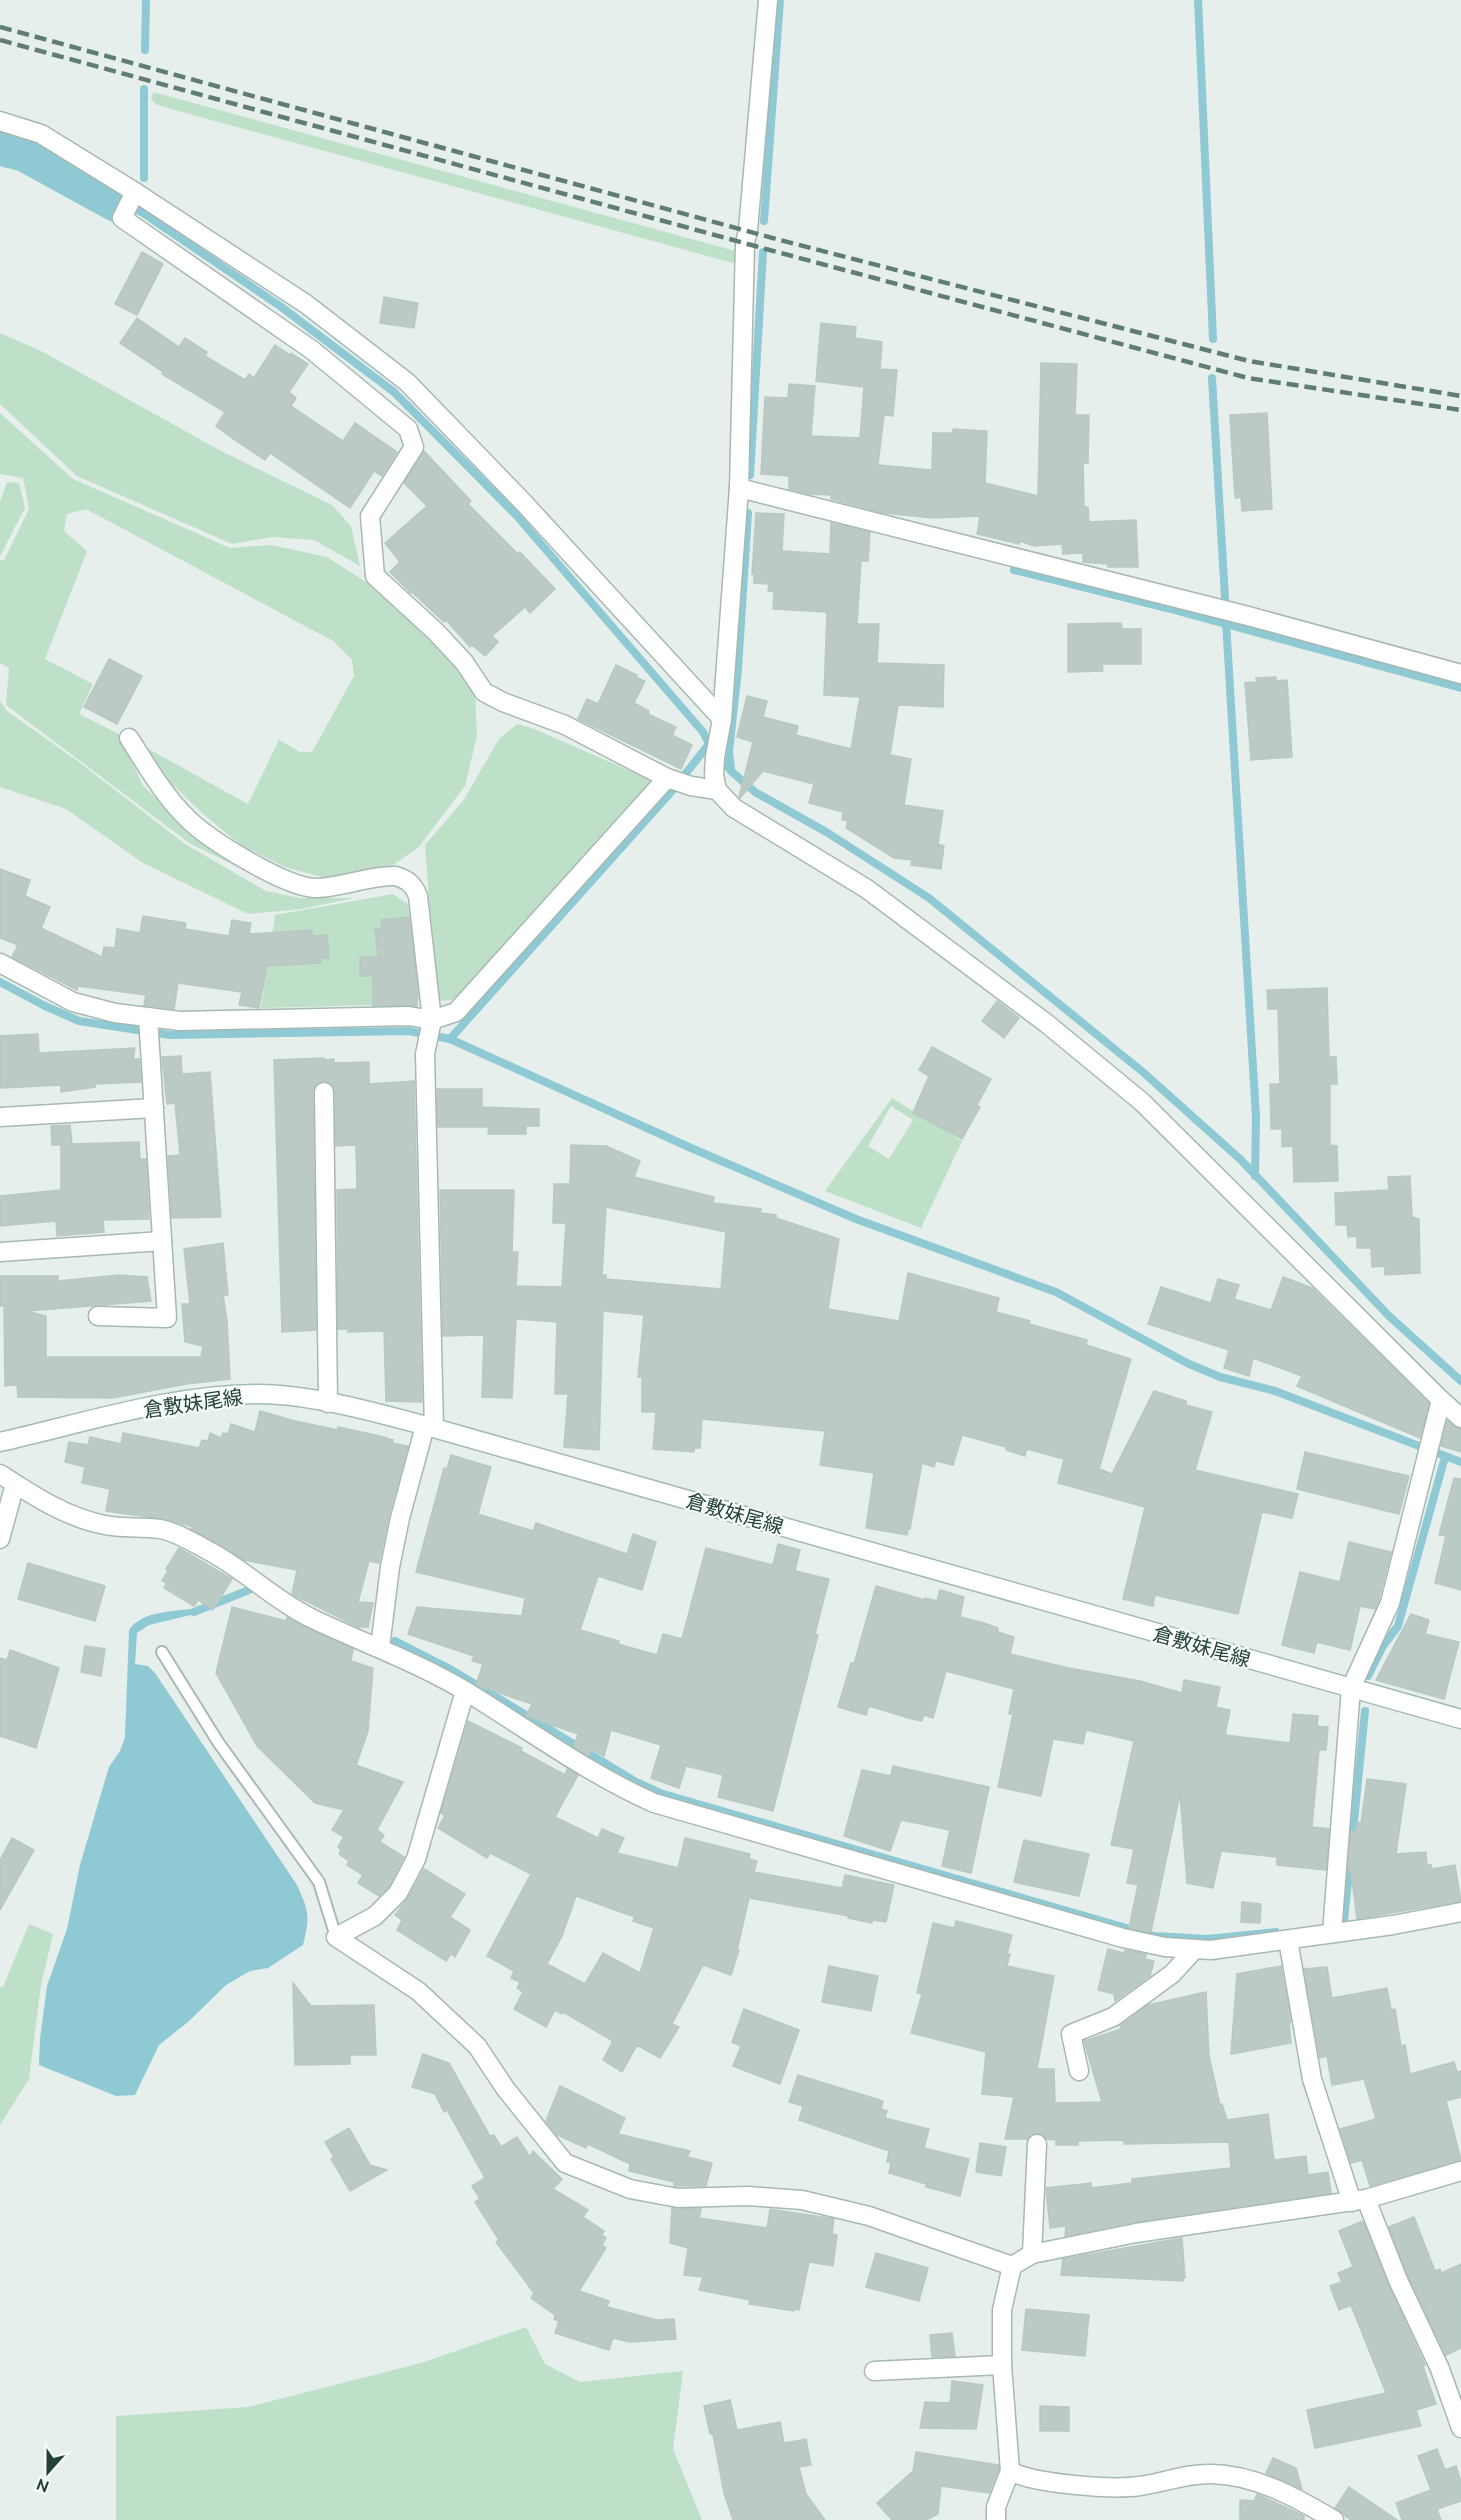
<svg xmlns="http://www.w3.org/2000/svg" width="1461" height="2520" font-family="Ubuntu,'Noto Sans JP',sans-serif">
	<style>
		.green { fill: #bfe0c8; fill-rule: evenodd }
		.water { fill: #8ec9d4 }
		.lines { fill: none; stroke-linecap: round; stroke-linejoin: round }
		.stream { stroke: #8ec9d4; stroke-width: 8 }
		.river { stroke: #8ec9d4; stroke-width: 45 }
		.building { fill: #bbcac4; stroke: #b8c9c2; stroke-width: 1.5; fill-rule: evenodd }
		.lane-casing { stroke: #a8b8b2; stroke-width: 14 }
		.street-casing { stroke: #a8b8b2; stroke-width: 21 }
		.secondary-casing { stroke: #a4bbb3; stroke-width: 21 }
		.lane { stroke: #fff; stroke-width: 10 }
		.street { stroke: #fff; stroke-width: 18 }
		.secondary { stroke: #fff; stroke-width: 18 }
		.rail { stroke: #5f7d75; stroke-width: 4.5; stroke-dasharray: 12 6; stroke-linecap: butt }
		.labels { text-anchor: middle; dominant-baseline: central; stroke-width: 4.5; stroke-linejoin: round; paint-order: stroke }
		.street-label { font-size: 20px; fill: #24423a; stroke: #f7fbf9 }
	</style>
	<rect width="100%" height="100%" fill="#e6efeb"/>
	<g class="green">
		<polygon points="153,92 739,252 738,258 733,263 157,105 151,99"/>
		<polygon points="0,333 43,352 221,451 332,505 351,526 360,566 314,540 272,537 232,544 77,476 0,404"/>
		<polygon points="0,413 73,479 230,548 271,545 327,557 383,593 442,648 475,692 477,735 465,786 418,848 384,871 329,879 285,867 242,846 203,814 170,782 145,747 248,804 279,740 300,752 312,752 354,676 352,660 333,641 86,509 67,514 64,531 87,551 45,659 93,684 79,714 119,734 143,786 214,852 276,886 189,843 6,705 9,668 0,663 0,560 4,560 29,509 23,478 0,474"/>
		<polygon points="7,482 19,483 25,508 0,556 0,502"/>
		<polygon points="0,701 7,711 79,762 185,844 266,891 300,898 354,898 301,909 248,914 143,863 66,809 0,787"/>
		<polygon points="517,724 532,728 651,780 455,1000 437,1001 425,845 463,801 499,739"/>
		<polygon points="393,894 408,904 420,994 418,1001 412,1004 261,1008 275,915"/>
		<path d="M892,1098L962,1141L921,1228L825,1191ZM891,1106L913,1120L889,1159L868,1146Z"/>
		<polygon points="29,1924 53,1934 41,1985 29,2079 0,2125 0,1987 3,1987"/>
		<polygon points="526,2327 545,2364 580,2382 683,2371 673,2449 702,2520 116,2520 116,2416 248,2407 421,2363"/>
	</g>
	<path class="water" d="M197,1608L199,1613L149,1625L137,1633L135,1664L148,1666L155,1673L297,1885C309,1911 310,1917 303,1945L268,1968L250,1971L226,1985L188,2022L159,2045L135,2095L116,2096L39,2065L40,2039L47,1986L67,1929L80,1865L109,1767L120,1751L125,1737L129,1630C142,1610 175,1612 197,1608Z"/>
	<g class="lines">
		<g class="stream">
			<polyline points="1198,0 1213,339"/>
			<polyline points="145,50 146,0"/>
			<polyline points="144,178 144,89"/>
			<polyline points="118,200 143,213 280,306 394,392 516,515 703,732 709,744 731,771 755,792 828,833 929,898 1144,1073 1241,1160 1389,1316 1461,1381"/>
			<polyline points="764,221 780,0"/>
			<polyline points="1212,378 1225,598"/>
			<polyline points="750,475 763,252"/>
			<polyline points="1014,570 1167,608 1461,688"/>
			<polyline points="1226,622 1256,1117 1255,1176"/>
			<polyline points="731,769 729,752 738,669 748,513"/>
			<polyline points="0,982 45,1006 79,1021 170,1035 409,1031 450,1039 691,1148 856,1219 1056,1292 1187,1363 1220,1377 1275,1391 1461,1462"/>
			<polyline points="450,1039 671,792 709,744"/>
			<polyline points="194,1612 249,1590"/>
			<polyline points="395,1641 450,1669 636,1782 660,1793 1154,1936 1207,1939 1276,1932"/>
			<polyline points="1368,1676 1383,1646 1398,1626 1445,1457"/>
			<polyline points="1352,1841 1365,1711"/>
			<polyline points="1338,1921 1344,1920 1350,1862"/>
		</g>
		<polyline class="river" points="0,143 25,149 118,200"/>
	</g>
	<g class="building">
		<polygon points="142,252 163,264 137,315 115,304"/>
		<polygon points="384,297 418,303 414,328 380,323"/>
		<polygon points="137,318 179,347 185,338 207,352 205,356 245,380 249,374 254,378 275,345 290,355 291,353 308,364 289,392 296,398 291,406 343,441 355,423 397,452 382,476 374,471 350,508 270,453 265,460 232,438 216,426 225,412 162,374 163,372 120,343"/>
		<polygon points="821,323 856,327 855,338 882,342 880,369 897,370 893,416 884,415 878,465 932,470 933,433 953,433 953,429 987,431 985,483 1038,496 1041,363 1077,364 1075,415 1089,415 1088,463 1083,463 1084,507 1088,507 1089,522 1136,520 1138,567 1108,567 1108,564 1083,562 1083,553 1063,554 1062,544 1034,546 1020,541 1019,544 977,534 980,516 934,518 884,513 831,499 831,495 809,494 789,489 789,476 761,474 765,397 788,398 789,384 815,386 811,436 860,438 864,387 816,381"/>
		<polygon points="1267,413 1272,509 1242,511 1241,497 1235,498 1230,415"/>
		<polygon points="424,451 471,501 468,504 518,554 520,552 555,589 530,613 525,607 492,636 498,642 485,656 472,645 470,647 446,620 444,622 412,592 411,593 390,572 400,562 385,543 427,506 404,483"/>
		<polygon points="756,513 784,514 782,551 830,554 831,523 870,532 868,561 861,561 857,624 879,624 877,663 944,665 943,707 898,705 890,755 911,759 904,805 943,811 938,844 944,846 941,869 911,865 912,860 894,858 846,828 848,821 842,820 843,812 809,803 814,784 763,771 740,798 739,797 753,742 737,737 747,696 767,701 763,717 798,726 796,735 851,749 860,697 824,695 827,612 773,609 774,592 768,591 769,584 754,583 754,574 752,574"/>
		<polygon points="1121,623 1122,629 1141,629 1141,664 1102,664 1103,671 1068,672 1068,624"/>
		<polygon points="109,659 142,676 117,724 84,707"/>
		<polygon points="616,665 637,675 636,677 645,681 634,703 649,711 648,714 676,727 672,735 692,745 681,769 578,719 587,699 598,704"/>
		<polygon points="1276,677 1276,681 1287,680 1292,757 1251,760 1245,683 1257,682 1256,678"/>
		<polygon points="0,869 30,880 25,896 50,907 41,928 102,957 104,947 115,948 117,929 140,933 143,916 186,923 185,929 229,936 232,920 251,923 249,934 312,930 312,936 327,935 329,958 321,958 321,963 267,966 259,1008 239,1005 242,992 178,983 174,1009 144,1005 146,995 78,986 77,990 12,957 18,945 0,938"/>
		<polygon points="409,917 417,985 417,1006 373,1006 373,976 360,976 360,957 378,957 375,929 382,928 381,920"/>
		<polygon points="1327,988 1329,1057 1336,1057 1337,1084 1330,1084 1330,1145 1337,1146 1338,1181 1294,1182 1293,1146 1282,1147 1282,1129 1271,1129 1270,1084 1280,1084 1278,1009 1268,1009 1267,990"/>
		<polygon points="997,1001 1019,1018 1004,1038 982,1021"/>
		<polygon points="38,1034 39,1053 135,1048 133,1059 139,1059 141,1082 95,1084 95,1087 61,1092 61,1085 0,1088 0,1036"/>
		<polygon points="932,1047 991,1079 977,1105 980,1107 962,1139 913,1113 929,1076 919,1070"/>
		<polygon points="181,1056 182,1074 210,1072 221,1217 172,1218 168,1156 180,1155 175,1103 167,1104 162,1057"/>
		<polygon points="324,1058 324,1060 334,1059 334,1063 369,1062 369,1084 414,1081 422,1402 386,1401 384,1331 348,1332 348,1329 338,1329 337,1190 357,1189 356,1145 336,1146 335,1091 330,1083 324,1081 318,1083 313,1092 316,1330 282,1332 274,1060"/>
		<polygon points="437,1089 482,1089 482,1107 539,1109 539,1126 526,1126 526,1134 488,1134 489,1127 438,1127"/>
		<polygon points="70,1125 72,1144 139,1142 140,1159 146,1159 149,1219 103,1220 104,1232 57,1236 56,1221 0,1226 0,1196 61,1190 61,1145 52,1145 51,1126"/>
		<path d="M571,1145L606,1146L640,1161L634,1177L714,1197L713,1203L761,1209L760,1213L776,1215V1218L839,1239L828,1309L899,1321L908,1273L999,1298L996,1312L1030,1321L1029,1324L1087,1340L1086,1345L1131,1359L1099,1469L1112,1474L1154,1391L1186,1401V1405L1212,1412L1195,1470L1298,1494L1292,1518L1262,1512L1238,1614L1155,1595L1153,1606L1123,1599L1145,1507L1058,1483L1064,1459L1027,1449L1025,1456L1006,1450V1447L962,1435L953,1465L936,1461L934,1467L922,1463L910,1529L908,1528L907,1535L866,1528L874,1473L820,1465L825,1431L702,1419L700,1448H694V1452L653,1449L656,1412H642V1377H638L644,1315L603,1311L599,1450L564,1447L568,1394H555L557,1322L516,1319L512,1398L482,1397L484,1335L443,1336L440,1190H514L512,1252H518L516,1286L562,1287L566,1223H553L554,1184H570ZM606,1207L726,1232L721,1289L606,1279V1275H602Z"/>
		<polygon points="1410,1176 1412,1217 1419,1219 1420,1273 1385,1275 1385,1266 1372,1267 1371,1248 1357,1248 1357,1236 1348,1237 1347,1225 1336,1225 1335,1193 1389,1190 1388,1177"/>
		<polygon points="223,1243 228,1295 223,1295 227,1320 230,1379 186,1384 113,1398 18,1397 17,1385 5,1386 4,1306 0,1306 0,1276 58,1276 58,1281 119,1275 147,1277 151,1301 27,1311 46,1316 46,1357 201,1357 203,1346 185,1342 182,1304 190,1304 184,1249"/>
		<polygon points="1283,1277 1312,1288 1429,1404 1420,1438 1297,1386 1302,1376 1253,1358 1249,1376 1224,1368 1229,1350 1148,1324 1161,1287 1211,1303 1218,1279 1239,1285 1234,1299 1271,1310"/>
		<polygon points="260,1411 295,1421 338,1430 338,1427 380,1436 393,1440 392,1443 408,1446 389,1515 379,1563 369,1561 358,1602 373,1603 368,1627 358,1627 292,1594 297,1570 244,1560 191,1529 193,1527 170,1520 106,1511 110,1489 82,1483 85,1467 65,1462 69,1442 88,1445 90,1437 121,1444 123,1433 199,1448 202,1440 208,1441 210,1433 221,1438 223,1433 228,1434 231,1424 255,1432"/>
		<polygon points="1447,1421 1461,1429 1461,1452 1441,1446"/>
		<polygon points="1305,1452 1409,1476 1399,1514 1297,1489"/>
		<polygon points="451,1455 491,1467 478,1514 533,1531 536,1523 627,1554 633,1534 656,1542 642,1590 598,1576 580,1630 619,1641 618,1644 657,1655 663,1634 682,1639 706,1548 773,1565 778,1544 800,1550 795,1571 829,1579 815,1634 818,1635 773,1811 718,1797 723,1775 686,1766 679,1788 651,1778 661,1745 611,1730 604,1756 592,1749 588,1756 574,1747 578,1734 526,1716 532,1704 476,1685 483,1664 472,1661 474,1656 408,1634 417,1607 522,1616 525,1598 416,1572 444,1468 447,1469"/>
		<polygon points="1454,1478 1461,1479 1461,1590 1435,1583 1446,1536 1439,1535"/>
		<polygon points="1349,1542 1391,1552 1379,1599 1375,1609 1360,1606 1350,1650 1317,1642 1314,1653 1282,1645 1300,1572 1340,1582"/>
		<polygon points="179,1548 232,1579 213,1610 198,1600 194,1606 164,1588 167,1583 162,1581 168,1571 166,1569"/>
		<polygon points="28,1563 105,1586 95,1621 18,1599"/>
		<polygon points="876,1586 925,1600 925,1598 937,1601 940,1590 964,1597 960,1617 984,1623 998,1628 998,1632 1014,1637 1010,1654 1069,1668 1140,1681 1182,1693 1184,1680 1220,1687 1216,1707 1230,1710 1225,1735 1290,1743 1293,1714 1318,1716 1317,1726 1328,1727 1326,1750 1319,1750 1312,1827 1329,1829 1326,1870 1277,1865 1277,1857 1221,1851 1213,1888 1187,1883 1180,1794 1151,1932 1129,1928 1138,1885 1127,1883 1134,1849 1111,1845 1134,1741 1086,1730 1083,1744 1053,1739 1041,1796 998,1787 1013,1714 1009,1714 1014,1689 946,1671 933,1718 924,1715 922,1721 912,1719 869,1706 866,1715 838,1707 851,1663 854,1664"/>
		<polygon points="232,1607 286,1621 287,1617 353,1649 351,1661 373,1668 368,1731 356,1765 403,1782 377,1830 384,1835 380,1842 404,1857 389,1886 379,1896 358,1883 363,1875 347,1865 349,1861 339,1854 341,1850 338,1847 344,1837 332,1830 344,1810 315,1803 257,1746 216,1673"/>
		<polygon points="1411,1614 1429,1620 1425,1634 1459,1642 1444,1699 1376,1680"/>
		<polygon points="85,1646 105,1649 101,1676 81,1672"/>
		<polygon points="10,1650 59,1668 36,1748 0,1736 0,1658 7,1660"/>
		<path d="M468,1721L522,1748L521,1751L565,1775L567,1769L578,1775L555,1817L598,1838L602,1829L624,1838L617,1853L678,1868L685,1838L750,1854L749,1859L757,1861L754,1872L842,1888L845,1875L894,1885L886,1922L872,1920V1923L848,1918L849,1916L749,1898L737,1950H739L731,1975L703,1965L672,2024L679,2027L660,2058L637,2045L622,2072L603,2060L613,2041L563,2012L562,2014L555,2010L546,2027L514,2009L523,1992L517,1988L520,1982L511,1978L514,1971L487,1956L531,1874L490,1853L487,1858L438,1828L445,1816L441,1813ZM576,1896L635,1917L633,1921L654,1928L640,1973L603,1953L585,1984L547,1964L562,1936Z"/>
		<polygon points="893,1766 989,1787 971,1873 942,1866 950,1830 901,1820 890,1851 844,1836 862,1770 891,1776"/>
		<polygon points="1367,1779 1406,1784 1396,1854 1426,1852 1427,1865 1431,1865 1432,1869 1455,1865 1461,1901 1357,1919 1351,1872 1348,1872 1351,1831 1356,1831 1358,1822 1361,1823"/>
		<polygon points="12,1838 34,1850 0,1910 0,1860"/>
		<polygon points="1024,1840 1089,1854 1079,1896 1014,1882"/>
		<polygon points="424,1869 465,1894 450,1917 470,1930 455,1957 451,1954 446,1961 397,1930 402,1920 395,1915 408,1898"/>
		<polygon points="1242,1902 1261,1904 1260,1923 1241,1922"/>
		<polygon points="956,1921 1012,1935 1007,1954 1010,1954 1007,1966 1054,1976 1037,2069 1054,2069 1055,2103 1102,2102 1084,2041 1121,2029 1120,2026 1148,2005 1206,1992 1209,2056 1220,2105 1222,2104 1227,2120 1268,2114 1274,2160 1306,2156 1308,2175 1328,2172 1331,2193 1134,2222 1065,2236 1066,2226 1050,2228 1046,2188 1091,2183 1091,2188 1132,2183 1132,2179 1231,2168 1229,2142 1124,2144 1124,2140 1078,2141 1078,2145 1056,2145 1056,2140 1047,2139 1037,2133 1027,2139 1005,2139 1014,2097 982,2094 986,2052 911,2033 922,1994 917,1993 933,1923 954,1928"/>
		<polygon points="1108,1949 1124,1953 1125,1950 1146,1954 1145,1959 1154,1961 1150,1976 1115,2001 1114,1994 1098,1990"/>
		<polygon points="829,1966 878,1976 871,2011 822,2002"/>
		<polygon points="1281,1966 1291,2022 1289,2023 1291,2043 1231,2054 1237,1974"/>
		<polygon points="1327,1967 1332,1998 1387,1988 1391,2010 1395,2009 1401,2046 1405,2045 1410,2074 1454,2062 1457,2072 1461,2071 1461,2097 1446,2101 1461,2160 1370,2186 1362,2160 1351,2163 1340,2129 1376,2119 1364,2079 1332,2085 1327,2056 1320,2058 1304,1969"/>
		<polygon points="293,1983 311,2006 374,2005 376,2055 350,2055 350,2064 295,2065"/>
		<polygon points="744,2009 799,2030 780,2084 733,2066 741,2046 732,2042"/>
		<polygon points="423,2054 449,2063 490,2136 494,2135 501,2147 517,2137 530,2157 533,2151 562,2179 553,2189 588,2210 583,2217 604,2231 602,2235 606,2238 602,2245 606,2248 579,2291 609,2301 607,2307 657,2320 674,2319 676,2339 630,2342 613,2338 609,2350 555,2333 559,2321 554,2319 555,2315 531,2298 534,2293 496,2242 499,2240 475,2202 480,2199 472,2186 485,2178 447,2110 444,2112 435,2094 412,2087"/>
		<polygon points="798,2075 883,2101 881,2109 887,2111 885,2118 929,2129 924,2148 969,2159 960,2196 926,2187 926,2184 889,2173 891,2163 887,2162 889,2151 799,2120 803,2106 789,2102"/>
		<polygon points="560,2086 625,2118 618,2134 690,2151 687,2157 712,2163 706,2186 674,2186 674,2182 629,2171 630,2164 588,2144 586,2148 557,2135 546,2121"/>
		<polygon points="349,2128 370,2165 387,2170 350,2191 331,2159 334,2157 325,2142"/>
		<polygon points="980,2143 1006,2147 1001,2176 976,2172"/>
		<polygon points="672,2208 701,2209 699,2218 767,2228 770,2209 834,2219 832,2234 837,2235 833,2266 809,2262 799,2310 795,2309 794,2311 749,2304 750,2300 699,2290 703,2277 684,2275 688,2248 670,2243"/>
		<polygon points="1414,2217 1435,2271 1440,2269 1441,2273 1461,2264 1461,2348 1446,2355 1408,2276 1389,2227"/>
		<polygon points="1363,2221 1388,2284 1425,2365 1423,2366 1436,2404 1416,2410 1421,2426 1315,2448 1307,2410 1386,2393 1351,2305 1339,2310 1330,2286 1342,2282 1338,2273 1353,2267 1339,2231"/>
		<polygon points="1182,2238 1185,2278 1183,2278 1183,2281 1061,2275 1063,2259"/>
		<polygon points="876,2253 928,2268 919,2301 866,2287"/>
		<polygon points="1026,2309 1089,2315 1085,2356 1022,2350"/>
		<polygon points="952,2333 955,2356 932,2357 930,2335"/>
		<polygon points="952,2381 983,2385 976,2429 920,2428 925,2402 950,2403"/>
		<polygon points="730,2400 737,2430 780,2422 784,2443 806,2439 811,2465 799,2467 806,2494 825,2520 733,2520 724,2493 713,2434 710,2434 704,2406"/>
		<polygon points="1040,2406 1069,2407 1069,2431 1040,2431"/>
		<polygon points="1437,2449 1445,2470 1456,2466 1461,2482 1461,2501 1437,2509 1441,2520 1402,2520 1396,2503 1431,2490 1418,2456"/>
		<polygon points="916,2452 998,2465 999,2469 989,2493 941,2486 938,2514 926,2520 892,2520 877,2503 913,2471"/>
		<polygon points="1273,2458 1296,2468 1302,2489 1266,2473"/>
		<polygon points="1349,2487 1397,2520 1351,2520 1344,2515 1335,2508"/>
		<polygon points="1257,2494 1300,2514 1304,2516 1304,2520 1240,2520 1240,2500 1254,2501"/>
	</g>
	<g class="lines">
		<g class="lane-casing">
			<polyline id="lane" points="162,1652 218,1742 319,1882 336,1937"/>
		</g>
		<g class="street-casing">
			<g id="street">
				<polyline points="0,121 41,134 135,192 306,304 407,382 523,502 722,719"/>
				<polyline points="135,192 122,218 312,350 408,429 414,447 370,516 375,576 435,631 464,662 484,692 503,702 565,725 667,778 691,786 717,790 734,808 867,889 1046,1023 1142,1102 1441,1400 1461,1418"/>
				<polyline points="739,488 1248,616 1461,674"/>
				<path d="M129,738C147,766 164,796 188,819C209,840 285,887 315,888C342,888 369,875 396,876C408,880 413,884 418,896L432,1020L425,1054L434,1428"/>
				<polyline points="717,790 714,775 715,757 722,719 739,488 745,243 748,230 768,0"/>
				<polyline points="0,963 73,1002 115,1013 180,1021 409,1016 432,1020 456,1012 667,778"/>
				<polyline points="324,1092 328,1403"/>
				<polyline points="0,1117 154,1108"/>
				<polyline points="0,1252 162,1241"/>
				<polyline points="98,1316 167,1318 148,1017"/>
				<path d="M0,1474C32,1495 67,1518 105,1525C123,1529 142,1526 160,1529C177,1532 194,1543 209,1551C245,1570 274,1600 311,1618C363,1643 417,1662 467,1692C529,1730 587,1773 654,1803L1123,1938L1165,1947L1211,1950L1393,1925L1461,1912"/>
				<polyline points="0,1539 15,1484"/>
				<polyline points="380,1647 390,1567 400,1518 425,1426"/>
				<polyline points="465,1691 416,1859 398,1893 375,1916 336,1937 418,1991 477,2046 505,2088 565,2163 630,2189 678,2198 748,2196 802,2200 869,2216 1012,2266"/>
				<polyline points="1332,1933 1351,1688 1390,1603 1441,1400"/>
				<polyline points="1288,1940 1312,2079 1352,2202"/>
				<polyline points="1079,2071 1071,2034 1113,2017 1172,1974 1195,1949"/>
				<polyline points="1366,2199 1398,2280 1440,2369 1461,2428"/>
				<polyline points="1032,2254 1037,2144"/>
				<polyline points="874,2371 1002,2365"/>
				<polyline points="996,2520 996,2507 1010,2471"/>
				<path d="M1334,2520C1297,2498 1256,2475 1212,2474C1188,2473 1163,2483 1140,2486C1111,2490 1035,2484 1010,2471L1002,2365V2310L1012,2266L1032,2254L1136,2233L1366,2199L1461,2171"/>
			</g>
		</g>
		<g class="secondary-casing">
			<path id="secondary" d="M0,1442C84,1423 172,1394 259,1394C311,1394 383,1414 434,1428L1461,1719"/>
		</g>
		<use href="#lane" class="lane"/>
		<use href="#street" class="street"/>
		<use href="#secondary" class="secondary"/>
		<g class="rail">
			<polyline points="0,27 780,240 1249,361 1461,396"/>
			<polyline points="0,40 777,252 1248,378 1461,410"/>
		</g>
	</g>
	<g class="labels">
		<g class="street-label">
			<text transform="translate(193 1403) rotate(-8)">倉敷妹尾線</text>
			<text transform="translate(735 1513) rotate(16)">倉敷妹尾線</text>
			<text transform="translate(1202 1646) rotate(16)">倉敷妹尾線</text>
		</g>
	</g>
	<g transform="translate(48 2472) rotate(201)" stroke="#f7fbf9" stroke-width="4.5" paint-order="stroke">
	<path d="M0-4.5L10 22L0 15L-10 22Z" fill="#24423a"/>
	<text y="-9" font-size="16" font-weight="bold" text-anchor="middle" fill="#24423a">N</text>
	</g>
</svg>
